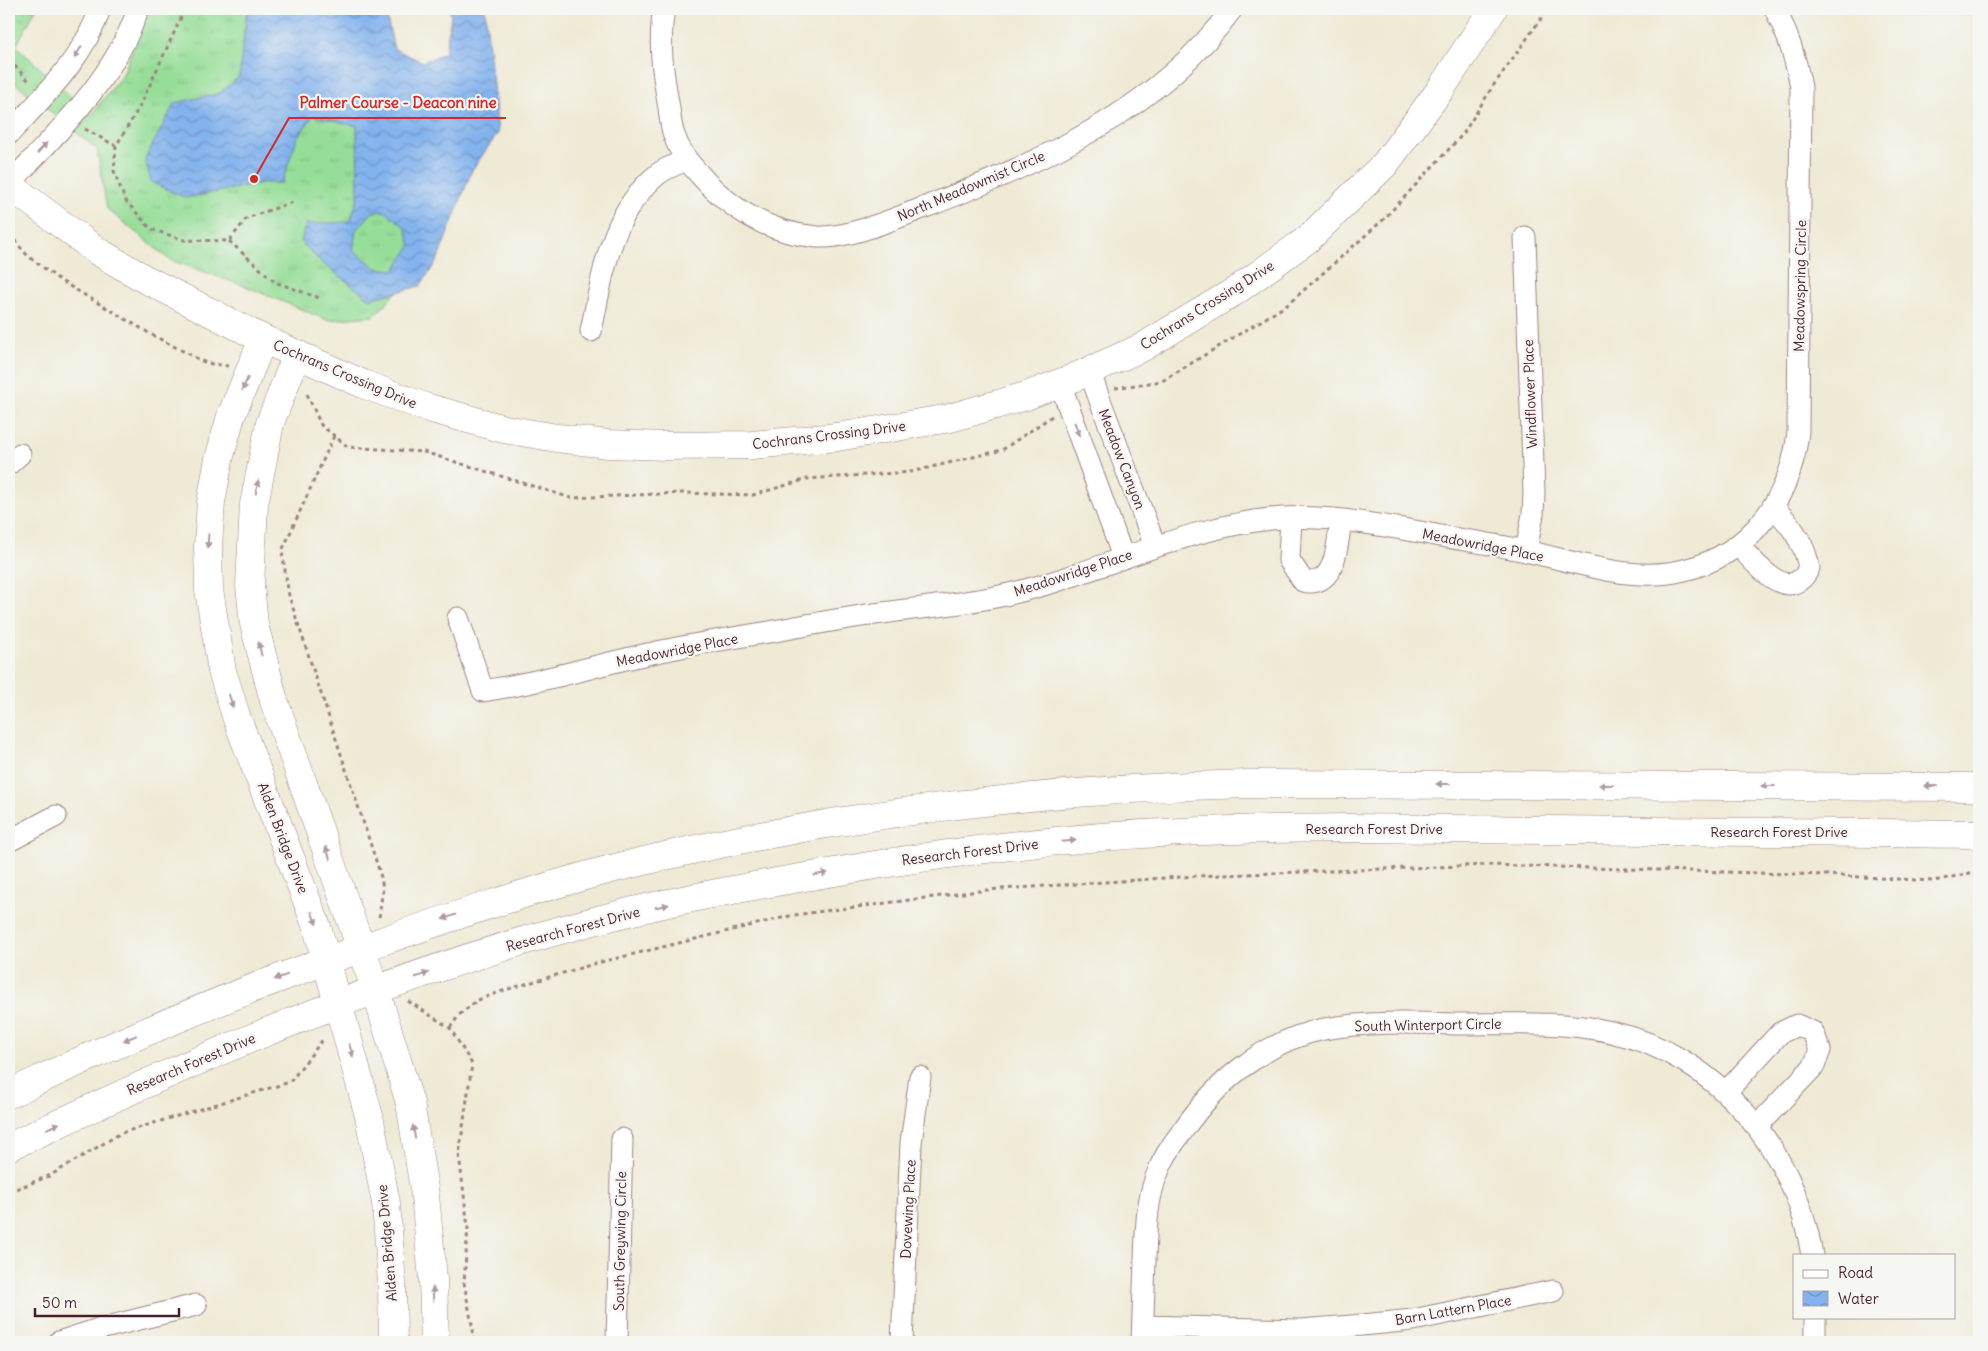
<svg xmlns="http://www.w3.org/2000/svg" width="1988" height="1351" font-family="Delius,sans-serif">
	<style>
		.grass { fill: url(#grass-tufts); stroke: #707e62 }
		.water { fill: url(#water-waves); stroke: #66698c; fill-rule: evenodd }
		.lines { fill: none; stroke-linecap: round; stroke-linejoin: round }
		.street-casing { stroke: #9c8480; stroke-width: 23 }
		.secondary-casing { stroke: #9c8480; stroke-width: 29 }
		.path { stroke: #9c8480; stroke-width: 3; stroke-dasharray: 4 4; stroke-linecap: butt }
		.street { stroke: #fff; stroke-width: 21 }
		.secondary { stroke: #fff; stroke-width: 28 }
		.oneway { fill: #ae9aa0 }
		.labels { text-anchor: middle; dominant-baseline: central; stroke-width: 4.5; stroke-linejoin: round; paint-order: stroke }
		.street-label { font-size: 14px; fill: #4a1f2b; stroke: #f6f6f2 }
		.leader { fill: none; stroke: #d62828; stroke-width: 2 }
		.callout-dot { fill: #d62828; stroke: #f6f6f2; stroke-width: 2 }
		.callout-label { font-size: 15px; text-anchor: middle; font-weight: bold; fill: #d62828; stroke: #f6f6f2; stroke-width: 4.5; stroke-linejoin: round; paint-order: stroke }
	</style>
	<defs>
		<pattern id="grass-tufts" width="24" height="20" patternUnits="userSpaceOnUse" patternTransform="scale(1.25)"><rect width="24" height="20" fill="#96de98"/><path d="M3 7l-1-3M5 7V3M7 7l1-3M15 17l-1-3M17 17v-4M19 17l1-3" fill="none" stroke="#83be83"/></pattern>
		<pattern id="water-waves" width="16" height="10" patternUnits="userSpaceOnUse" patternTransform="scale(1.25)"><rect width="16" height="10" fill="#83b3ee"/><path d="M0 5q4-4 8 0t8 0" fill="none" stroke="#6d91c1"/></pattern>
	</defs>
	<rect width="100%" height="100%" fill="#f6f6f2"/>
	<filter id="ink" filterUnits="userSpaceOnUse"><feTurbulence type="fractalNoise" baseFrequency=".02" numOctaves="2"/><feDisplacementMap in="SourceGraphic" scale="10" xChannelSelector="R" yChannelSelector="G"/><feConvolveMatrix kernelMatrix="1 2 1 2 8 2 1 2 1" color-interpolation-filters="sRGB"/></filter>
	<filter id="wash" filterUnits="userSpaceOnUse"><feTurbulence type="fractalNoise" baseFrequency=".0096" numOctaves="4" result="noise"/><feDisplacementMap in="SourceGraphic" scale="20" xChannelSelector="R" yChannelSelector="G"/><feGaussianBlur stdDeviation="1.12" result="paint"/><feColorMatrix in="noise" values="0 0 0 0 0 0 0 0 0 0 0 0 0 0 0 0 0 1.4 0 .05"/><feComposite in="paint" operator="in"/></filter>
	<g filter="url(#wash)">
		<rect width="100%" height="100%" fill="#efead5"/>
		<polygon class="grass" points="9,9 36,9 16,46 91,115 123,74 149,9 361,9 423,239 409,279 374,316 327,320 245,286 170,260 107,209 97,149 9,78"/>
		<path class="water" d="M247,9H385L394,49L423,62L445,53L451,16L449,9H485L498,133L472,170L437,261L420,286L370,299L321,262L301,242L306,224L350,222L358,197L357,126L313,116L297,138L282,183H262L186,198L151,182L145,159L175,103L220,93L239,77ZM385,211L405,227L411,245L395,270L378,269L353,250L356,230L373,212Z"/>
	</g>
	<g filter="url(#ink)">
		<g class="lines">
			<g class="street-casing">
				<g id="street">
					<path d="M664,9C658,42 663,75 669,108C670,117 671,127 674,135C679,151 689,163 700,175C731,210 770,233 817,237C849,239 898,217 928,206C1042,161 1158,111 1232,9"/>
					<path d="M9,134C43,97 84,58 100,9"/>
					<path d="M9,184C57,133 116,77 138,9"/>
					<polyline points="1525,237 1534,493 1533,514 1526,551"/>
					<path d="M591,331C603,274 610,213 658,174C666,168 677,164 686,160"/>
					<polyline points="1089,371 1155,546"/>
					<polyline points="1060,383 1123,557"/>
					<polyline points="9,464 20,454"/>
					<path d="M1291,518L1289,560L1303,581C1337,589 1337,543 1341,521"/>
					<path d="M1738,545C1751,558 1782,599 1802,578C1805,576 1807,571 1809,568C1805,544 1791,524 1773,507"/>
					<path d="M458,618L483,691C507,687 530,683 553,677C588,669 622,659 657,652C694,644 732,638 769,632C807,625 844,618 882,613C924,607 967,604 1009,594C1102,573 1187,524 1283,518C1330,515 1378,525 1425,533C1460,540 1495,544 1530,552C1580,563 1633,583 1684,570C1751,554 1791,498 1798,432L1801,87C1796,59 1788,34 1775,9"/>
					<polyline points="9,841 56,816"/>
					<polyline points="1726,1092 1780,1033 1797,1025 1813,1032 1820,1050 1814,1066 1757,1126"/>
					<polyline points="1143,1326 1300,1330 1352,1326 1413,1320 1553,1291"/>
					<polyline points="59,1342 99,1329 196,1305"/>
					<polyline points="617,1342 622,1139"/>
					<polyline points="902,1342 911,1143 920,1077"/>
					<path d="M1142,1342C1143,1315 1144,1288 1145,1261C1146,1232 1146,1200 1158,1172C1163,1158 1172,1145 1181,1133C1215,1083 1264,1041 1324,1029C1369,1021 1415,1023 1460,1024C1511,1024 1562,1021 1611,1032C1717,1055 1796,1151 1812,1255"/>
					<polyline points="1815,1342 1815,1317"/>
				</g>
			</g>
			<g class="secondary-casing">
				<g id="secondary">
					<polyline points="9,185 97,251 145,279 263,339 363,384 425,407 504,429 557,438 608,444 667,446 752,445 837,437 950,418 1026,396 1073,378 1143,347 1237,290 1308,239 1385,164 1440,90 1493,9"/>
					<polyline points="263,339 231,416 219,459 211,502 208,546 209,590 222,671 237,719 317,927 369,1116 386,1203 392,1284 393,1342"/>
					<polyline points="297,354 270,423 254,504 250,585 254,624 274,701 376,991 410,1103 425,1195 433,1279 435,1342"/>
					<path d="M9,1094C124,1039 241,990 362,948C446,919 529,890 615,868C823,816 1036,789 1250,784L1979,787"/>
					<path d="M9,1147C207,1052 411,966 625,913C690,897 757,885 823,874C941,853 1061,837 1182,832C1235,829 1288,829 1342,828L1979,834"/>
				</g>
			</g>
			<g class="path">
				<polyline points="9,60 31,83"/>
				<polyline points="85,129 116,146 140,106 185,9"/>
				<polyline points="116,146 114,171 125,200 151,229 184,240 229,241 247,218 296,201"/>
				<polyline points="9,234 28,256 61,281 154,336 206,363 228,366"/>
				<polyline points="229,241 275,282 322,299"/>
				<polyline points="1115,388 1162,381 1287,305 1384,219 1463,134 1493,86 1548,9"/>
				<polyline points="307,394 321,425 348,447 424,452 571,498 681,493 753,495 807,479 911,472 1002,450 1052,416"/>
				<polyline points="334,436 282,551 289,596 380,873 383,888 379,918"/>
				<polyline points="408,1001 450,1028 472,1064 459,1155 468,1227 464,1283 474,1335 473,1342"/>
				<polyline points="450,1028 459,1015 478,1000 505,990 597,963 794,915 987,890 1195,876 1490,865 1826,875 1934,881 1979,871"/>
				<polyline points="9,1192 51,1175 121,1133 290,1082 324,1038"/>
			</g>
			<use href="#street" class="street"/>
			<use href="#secondary" class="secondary"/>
		</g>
		<defs><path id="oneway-solid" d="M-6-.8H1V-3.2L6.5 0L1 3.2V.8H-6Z" transform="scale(1.25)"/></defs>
		<g class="oneway">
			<use href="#oneway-solid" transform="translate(78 52) rotate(123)"/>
			<use href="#oneway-solid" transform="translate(42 148) rotate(-47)"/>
			<use href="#oneway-solid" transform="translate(245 384) rotate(113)"/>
			<use href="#oneway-solid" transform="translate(1077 429) rotate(70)"/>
			<use href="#oneway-solid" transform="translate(257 487) rotate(-79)"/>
			<use href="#oneway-solid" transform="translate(208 541) rotate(93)"/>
			<use href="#oneway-solid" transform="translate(260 649) rotate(-103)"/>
			<use href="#oneway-solid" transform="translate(231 701) rotate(73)"/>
			<use href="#oneway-solid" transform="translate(1443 784) rotate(-180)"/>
			<use href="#oneway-solid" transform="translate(1606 785) rotate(-180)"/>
			<use href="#oneway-solid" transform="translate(1768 786) rotate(-180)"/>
			<use href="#oneway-solid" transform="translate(1931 786) rotate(-180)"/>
			<use href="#oneway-solid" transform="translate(1069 841) rotate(-5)"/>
			<use href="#oneway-solid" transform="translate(328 853) rotate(-110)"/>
			<use href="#oneway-solid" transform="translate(821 874) rotate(-10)"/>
			<use href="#oneway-solid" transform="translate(662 906) rotate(-12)"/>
			<use href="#oneway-solid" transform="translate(449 917) rotate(161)"/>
			<use href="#oneway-solid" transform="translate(314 918) rotate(69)"/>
			<use href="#oneway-solid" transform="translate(422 975) rotate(-19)"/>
			<use href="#oneway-solid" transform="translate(281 977) rotate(159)"/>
			<use href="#oneway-solid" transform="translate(130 1038) rotate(157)"/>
			<use href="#oneway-solid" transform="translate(351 1050) rotate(74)"/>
			<use href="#oneway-solid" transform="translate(53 1126) rotate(-25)"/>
			<use href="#oneway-solid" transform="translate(414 1132) rotate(-99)"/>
			<use href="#oneway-solid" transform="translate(433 1294) rotate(-92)"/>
		</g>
	</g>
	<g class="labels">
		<g class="street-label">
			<text transform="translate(971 186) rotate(-23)">North Meadowmist Circle</text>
			<text transform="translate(1800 286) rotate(-89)">Meadowspring Circle</text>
			<text transform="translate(1207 305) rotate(-32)">Cochrans Crossing Drive</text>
			<text transform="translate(345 374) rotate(23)">Cochrans Crossing Drive</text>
			<text transform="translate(1530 394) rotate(-92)">Windflower Place</text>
			<text transform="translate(829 435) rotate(-7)">Cochrans Crossing Drive</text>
			<text transform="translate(1122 459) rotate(69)">Meadow Canyon</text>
			<text transform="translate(1483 545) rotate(11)">Meadowridge Place</text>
			<text transform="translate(1073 573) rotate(-18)">Meadowridge Place</text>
			<text transform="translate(677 650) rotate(-11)">Meadowridge Place</text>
			<text x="1374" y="829">Research Forest Drive</text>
			<text x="1779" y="832">Research Forest Drive</text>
			<text transform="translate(283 838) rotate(69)">Alden Bridge Drive</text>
			<text transform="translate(970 852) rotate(-7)">Research Forest Drive</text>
			<text transform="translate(573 929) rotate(-15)">Research Forest Drive</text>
			<text transform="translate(1428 1025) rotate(-1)">South Winterport Circle</text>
			<text transform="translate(191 1064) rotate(-23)">Research Forest Drive</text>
			<text transform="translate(908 1209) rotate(-87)">Dovewing Place</text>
			<text transform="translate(620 1241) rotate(-89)">South Greywing Circle</text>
			<text transform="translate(387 1243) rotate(-95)">Alden Bridge Drive</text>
			<text transform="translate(1453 1310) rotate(-10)">Barn Lattern Place</text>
		</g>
	</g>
	<path class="leader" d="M254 179L289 118H506"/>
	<circle class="callout-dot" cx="254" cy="179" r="5"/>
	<g class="callout-label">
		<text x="398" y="108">Palmer Course - Deacon nine</text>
	</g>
	<rect width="1988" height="1351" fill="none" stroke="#f6f6f2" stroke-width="30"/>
	<rect x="1793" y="1254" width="162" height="65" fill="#f6f6f2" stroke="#b1a0a2"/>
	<rect x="1803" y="1270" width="25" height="8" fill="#ffffff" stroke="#b1a0a2"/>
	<text x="1838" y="1278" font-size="15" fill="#4a1f2b">Road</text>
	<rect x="1803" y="1291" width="25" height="15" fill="url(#water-waves)" stroke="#b1a0a2"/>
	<text x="1838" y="1304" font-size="15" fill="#4a1f2b">Water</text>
	<path d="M35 1308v8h144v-8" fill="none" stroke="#4a1f2b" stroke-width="2.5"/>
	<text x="42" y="1308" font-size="15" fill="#4a1f2b" stroke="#f6f6f2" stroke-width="4" paint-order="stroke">50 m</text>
</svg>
